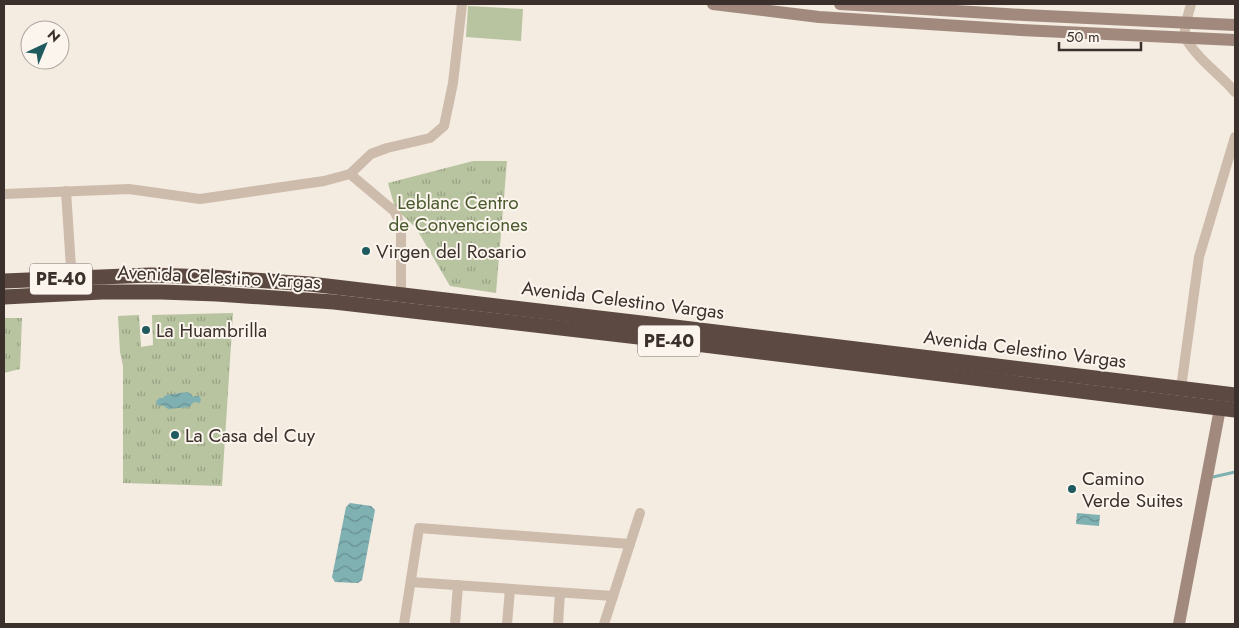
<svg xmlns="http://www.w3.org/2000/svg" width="1239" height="628" font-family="Jost,sans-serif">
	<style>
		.grass { fill: url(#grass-tufts) }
		.pitch { fill: #b8c4a0 }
		.water { fill: url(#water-waves) }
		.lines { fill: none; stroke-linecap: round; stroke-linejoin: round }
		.stream { stroke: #7fb0b2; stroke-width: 3 }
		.street { stroke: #cdbbac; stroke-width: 10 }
		.secondary { stroke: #a18a7d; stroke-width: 12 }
		.highway { stroke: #5c4a42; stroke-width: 15 }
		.poi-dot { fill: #1f5a5e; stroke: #fbf5ee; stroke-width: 2 }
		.labels { text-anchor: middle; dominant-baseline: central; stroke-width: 4; stroke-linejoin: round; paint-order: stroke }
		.shield { fill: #fbf5ee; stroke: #756b66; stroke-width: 1 }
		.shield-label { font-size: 18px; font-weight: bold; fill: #3b302b }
		.park-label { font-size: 19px; fill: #4a5a2e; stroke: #fbf5ee }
		.poi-label { font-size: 19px; fill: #3b302b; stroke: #fbf5ee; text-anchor: start }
		.street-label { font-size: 19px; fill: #3b302b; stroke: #fbf5ee }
	</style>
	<defs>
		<pattern id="grass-tufts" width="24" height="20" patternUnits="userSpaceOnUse" patternTransform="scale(1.25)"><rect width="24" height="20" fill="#b8c4a0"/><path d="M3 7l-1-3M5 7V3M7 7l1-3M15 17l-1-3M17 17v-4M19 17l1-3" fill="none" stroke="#97a083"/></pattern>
		<pattern id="water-waves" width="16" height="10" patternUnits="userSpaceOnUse" patternTransform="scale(1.25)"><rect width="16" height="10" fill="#7fb0b2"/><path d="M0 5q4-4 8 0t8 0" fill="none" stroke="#699091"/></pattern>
	</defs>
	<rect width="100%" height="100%" fill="#f4ebe1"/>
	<g class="grass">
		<polygon points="473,161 507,161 496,293 450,286 416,228 395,208 388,183"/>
		<polygon points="233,313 222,486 123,483 123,366 120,352 118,316 139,315 141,347 153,345 152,315"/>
		<polygon points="4,318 22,318 20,369 4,373"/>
	</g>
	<polygon class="pitch" points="468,6 523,9 521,41 466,37"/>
	<g class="water">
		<polygon points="187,392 191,394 193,397 196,396 199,396 201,399 200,403 194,402 189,407 168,409 162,405 160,406 157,405 156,402 159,398 163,398 166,395"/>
		<polygon points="350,503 371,506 375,510 362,580 358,583 335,582 332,577 346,507"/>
		<polygon points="1077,513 1100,515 1099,526 1076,524"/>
	</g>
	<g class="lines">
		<polyline class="stream" points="1213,477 1235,472"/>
		<g class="street">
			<path d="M1191,4C1189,12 1183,30 1185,38C1186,40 1188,42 1190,45C1202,63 1221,75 1235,92"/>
			<polyline points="350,174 371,154 387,148 430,138 444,126 453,83 462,4"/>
			<polyline points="350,174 394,211 397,216 401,231 401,294"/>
			<polyline points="66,191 72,283"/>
			<polyline points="4,194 129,189 200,199 324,181 350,174"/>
			<polyline points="1181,388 1199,257 1235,137"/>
			<polyline points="411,582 613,596"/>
			<polyline points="404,624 419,528 630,544"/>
			<polyline points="455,624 458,585"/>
			<polyline points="507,624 510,589"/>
			<polyline points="558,624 560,593"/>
			<polyline points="604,624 640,513"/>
		</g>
		<g class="secondary">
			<polyline points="713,4 819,17 1021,30 1235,40"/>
			<polyline points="840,4 1024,15 1235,25"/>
			<polyline points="1179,624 1222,398"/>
		</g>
		<g class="highway">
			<polyline points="4,281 150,275 211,277 310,284 650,324 1235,395"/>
			<polyline points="4,297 102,292 161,292 217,294 334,302 647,338 1235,410"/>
		</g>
	</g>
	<g class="poi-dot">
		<circle cx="366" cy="251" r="5"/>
		<circle cx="146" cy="330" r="5"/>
		<circle cx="175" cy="435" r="5"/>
		<circle cx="1072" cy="489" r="5"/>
	</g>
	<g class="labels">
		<g class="shield">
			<rect x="30" y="263.5" width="62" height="31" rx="4"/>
			<rect x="638" y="325.5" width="62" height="31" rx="4"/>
		</g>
		<g class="shield-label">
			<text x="61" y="279">PE-40</text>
			<text x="669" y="341">PE-40</text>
		</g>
		<g class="park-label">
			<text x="458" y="202">Leblanc Centro<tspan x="458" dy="22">de Convenciones</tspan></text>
		</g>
		<g class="poi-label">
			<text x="376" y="251">Virgen del Rosario</text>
			<text x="156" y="330">La Huambrilla</text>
			<text x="185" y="435">La Casa del Cuy</text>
			<text x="1082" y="478">Camino<tspan x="1082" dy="22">Verde Suites</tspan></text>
		</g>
		<g class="street-label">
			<text transform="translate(219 277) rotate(3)">Avenida Celestino Vargas</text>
			<text transform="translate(623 300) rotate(7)">Avenida Celestino Vargas</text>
			<text transform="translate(1025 349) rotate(7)">Avenida Celestino Vargas</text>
		</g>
	</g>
	<rect width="1239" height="628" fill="none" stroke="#3b302b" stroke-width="10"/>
	<g transform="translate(45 45) rotate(44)"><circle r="24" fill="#fbf5ee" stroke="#aea6a0"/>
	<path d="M0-4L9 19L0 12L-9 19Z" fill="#1f5a5e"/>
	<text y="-8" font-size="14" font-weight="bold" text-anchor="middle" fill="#3b302b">N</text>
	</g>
	<path d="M1059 42v8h82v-8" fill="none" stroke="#3b302b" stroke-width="2.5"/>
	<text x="1066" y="42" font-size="15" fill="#3b302b" stroke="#fbf5ee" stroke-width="4" paint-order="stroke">50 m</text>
</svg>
